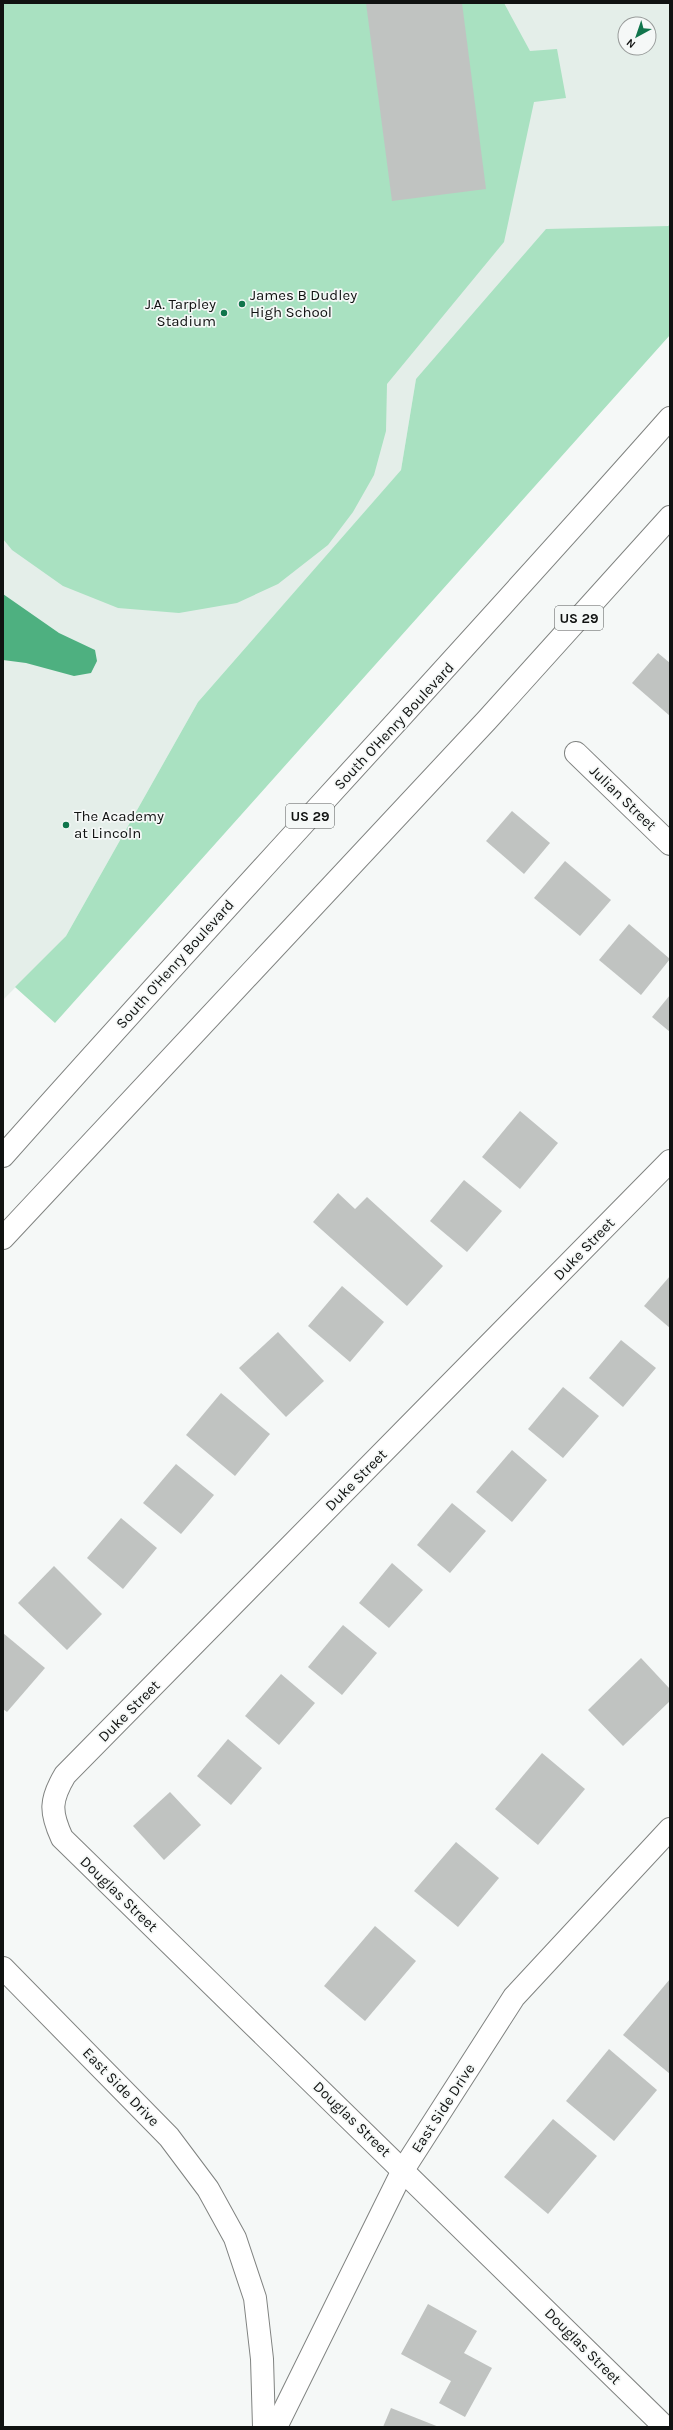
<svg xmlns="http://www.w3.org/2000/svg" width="673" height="2430" font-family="Karla,sans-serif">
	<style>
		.built { fill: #e4eee9; fill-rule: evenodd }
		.green { fill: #a9e1c1 }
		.water { fill: #4eb080 }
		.building { fill: #c0c3c1 }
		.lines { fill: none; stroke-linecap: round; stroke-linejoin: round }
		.street-casing { stroke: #808381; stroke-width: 24 }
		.primary-casing { stroke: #808381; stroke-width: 24 }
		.highway-casing { stroke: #808381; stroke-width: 24 }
		.street { stroke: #fff; stroke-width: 22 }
		.primary { stroke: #fff; stroke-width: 22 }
		.highway { stroke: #fff; stroke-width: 22 }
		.poi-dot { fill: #10754c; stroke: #f5f8f7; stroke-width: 1.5 }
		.labels { text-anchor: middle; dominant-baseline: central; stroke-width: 3.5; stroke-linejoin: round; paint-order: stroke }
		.shield { fill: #f5f8f7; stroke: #555756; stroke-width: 1 }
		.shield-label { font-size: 14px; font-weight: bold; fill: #101211 }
		.poi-label { font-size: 15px; fill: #101211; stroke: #f5f8f7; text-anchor: start }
		.street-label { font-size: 15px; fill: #101211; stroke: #f5f8f7 }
	</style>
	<rect width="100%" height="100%" fill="#f5f8f7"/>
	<path class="built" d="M3,3H670V224L416,379L401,470L198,702L66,936L3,1000ZM625,24H649V48H625Z"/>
	<g class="green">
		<polygon points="3,3 504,3 530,51 557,49 566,98 534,102 504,242 387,384 386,431 374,475 353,512 328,545 278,584 237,603 179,613 118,608 63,586 12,550 3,539"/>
		<polygon points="670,224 670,335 55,1023 15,987 66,936 198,702 401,470 416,379 546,229 668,226"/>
	</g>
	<polygon class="water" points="3,594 59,633 95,650 97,661 91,673 74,676 26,663 3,660"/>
	<g class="building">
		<polygon points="366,3 462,3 486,189 392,201"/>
		<polygon points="658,653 670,663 670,716 632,683"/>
		<polygon points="512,811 550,843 524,874 486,841"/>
		<polygon points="565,861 611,900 580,936 534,898"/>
		<polygon points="629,924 670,959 641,995 599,960"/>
		<polygon points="670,995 670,1032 652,1017"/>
		<polygon points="520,1111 558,1143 520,1189 482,1157"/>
		<polygon points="464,1180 502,1211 467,1252 430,1221"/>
		<polygon points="338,1193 355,1209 367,1197 443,1266 407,1306 313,1222"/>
		<polygon points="670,1276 670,1328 644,1306"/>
		<polygon points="342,1286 384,1322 350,1362 308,1326"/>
		<polygon points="278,1332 324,1381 286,1417 239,1368"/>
		<polygon points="621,1340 656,1368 623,1407 589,1378"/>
		<polygon points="563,1387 599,1416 563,1458 528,1429"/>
		<polygon points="221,1393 270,1434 235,1476 186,1435"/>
		<polygon points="512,1450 547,1480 512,1522 476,1492"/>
		<polygon points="176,1464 214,1495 181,1534 143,1503"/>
		<polygon points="452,1503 486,1531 450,1573 417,1545"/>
		<polygon points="121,1518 157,1548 123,1589 87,1558"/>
		<polygon points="392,1563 423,1590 389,1628 359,1603"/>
		<polygon points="54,1566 102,1614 67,1650 18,1603"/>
		<polygon points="343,1625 377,1653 342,1695 308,1667"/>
		<polygon points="3,1633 45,1668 7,1712 3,1709"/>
		<polygon points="641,1658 670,1689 670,1701 623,1746 588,1710"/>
		<polygon points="281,1674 315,1703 279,1745 245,1716"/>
		<polygon points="228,1739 262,1768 231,1805 197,1776"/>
		<polygon points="542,1753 585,1789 538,1845 495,1809"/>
		<polygon points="170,1792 201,1825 164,1860 133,1826"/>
		<polygon points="456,1842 499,1878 458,1927 414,1891"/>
		<polygon points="375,1926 416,1961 365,2021 324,1986"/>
		<polygon points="670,1979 670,2074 623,2035"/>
		<polygon points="609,2049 657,2090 614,2141 566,2101"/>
		<polygon points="553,2119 597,2156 548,2214 504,2177"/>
		<polygon points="428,2304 477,2331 464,2353 492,2368 465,2417 439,2403 451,2381 401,2354"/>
		<polygon points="391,2408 439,2427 383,2427"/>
	</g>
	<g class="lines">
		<g class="street-casing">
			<g id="street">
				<polyline points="576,753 670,844"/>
				<polyline points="276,2427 403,2170 514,1997 670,1829"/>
				<path d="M665,2427L62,1838C50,1812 50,1800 65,1775L670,1161"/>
			</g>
		</g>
		<g class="primary-casing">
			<polyline id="primary" points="3,1968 169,2137 208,2189 235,2238 255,2298 262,2359 264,2427"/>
		</g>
		<g class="highway-casing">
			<g id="highway">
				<path d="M3,1156C223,908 450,667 670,418"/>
				<polyline points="3,1238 487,720 670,517"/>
			</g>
		</g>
		<use href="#street" class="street"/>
		<use href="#primary" class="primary"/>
		<use href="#highway" class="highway"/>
	</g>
	<g class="poi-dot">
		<circle cx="242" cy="304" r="4"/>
		<circle cx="224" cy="313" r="4"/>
		<circle cx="66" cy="825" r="4"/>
	</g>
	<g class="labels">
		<g class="shield">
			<rect x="555" y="606" width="48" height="24" rx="3"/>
			<rect x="286" y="804" width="48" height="24" rx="3"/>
		</g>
		<g class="shield-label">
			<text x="579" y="618">US 29</text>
			<text x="310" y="816">US 29</text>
		</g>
		<g class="poi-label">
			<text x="250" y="295">James B Dudley<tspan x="250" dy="17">High School</tspan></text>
			<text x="216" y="304" text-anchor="end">J.A. Tarpley<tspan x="216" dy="17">Stadium</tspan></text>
			<text x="74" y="816">The Academy<tspan x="74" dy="17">at Lincoln</tspan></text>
		</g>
		<g class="street-label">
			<text transform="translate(394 726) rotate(-47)">South O'Henry Boulevard</text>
			<text transform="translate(623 798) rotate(44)">Julian Street</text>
			<text transform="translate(175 964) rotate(-48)">South O'Henry Boulevard</text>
			<text transform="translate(584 1249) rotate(-46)">Duke Street</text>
			<text transform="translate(356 1480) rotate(-45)">Duke Street</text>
			<text transform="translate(129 1711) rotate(-45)">Duke Street</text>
			<text transform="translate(119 1894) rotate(44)">Douglas Street</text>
			<text transform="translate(121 2087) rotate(46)">East Side Drive</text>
			<text transform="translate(443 2108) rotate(-57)">East Side Drive</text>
			<text transform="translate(352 2119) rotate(44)">Douglas Street</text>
			<text transform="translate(583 2346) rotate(45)">Douglas Street</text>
		</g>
	</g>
	<rect width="673" height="2430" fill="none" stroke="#101211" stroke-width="8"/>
	<g transform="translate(637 36) rotate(220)"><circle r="19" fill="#f5f8f7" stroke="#999c9b"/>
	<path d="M0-3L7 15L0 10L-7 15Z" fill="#10754c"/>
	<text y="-6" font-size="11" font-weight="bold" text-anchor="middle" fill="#101211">N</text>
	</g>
</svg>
